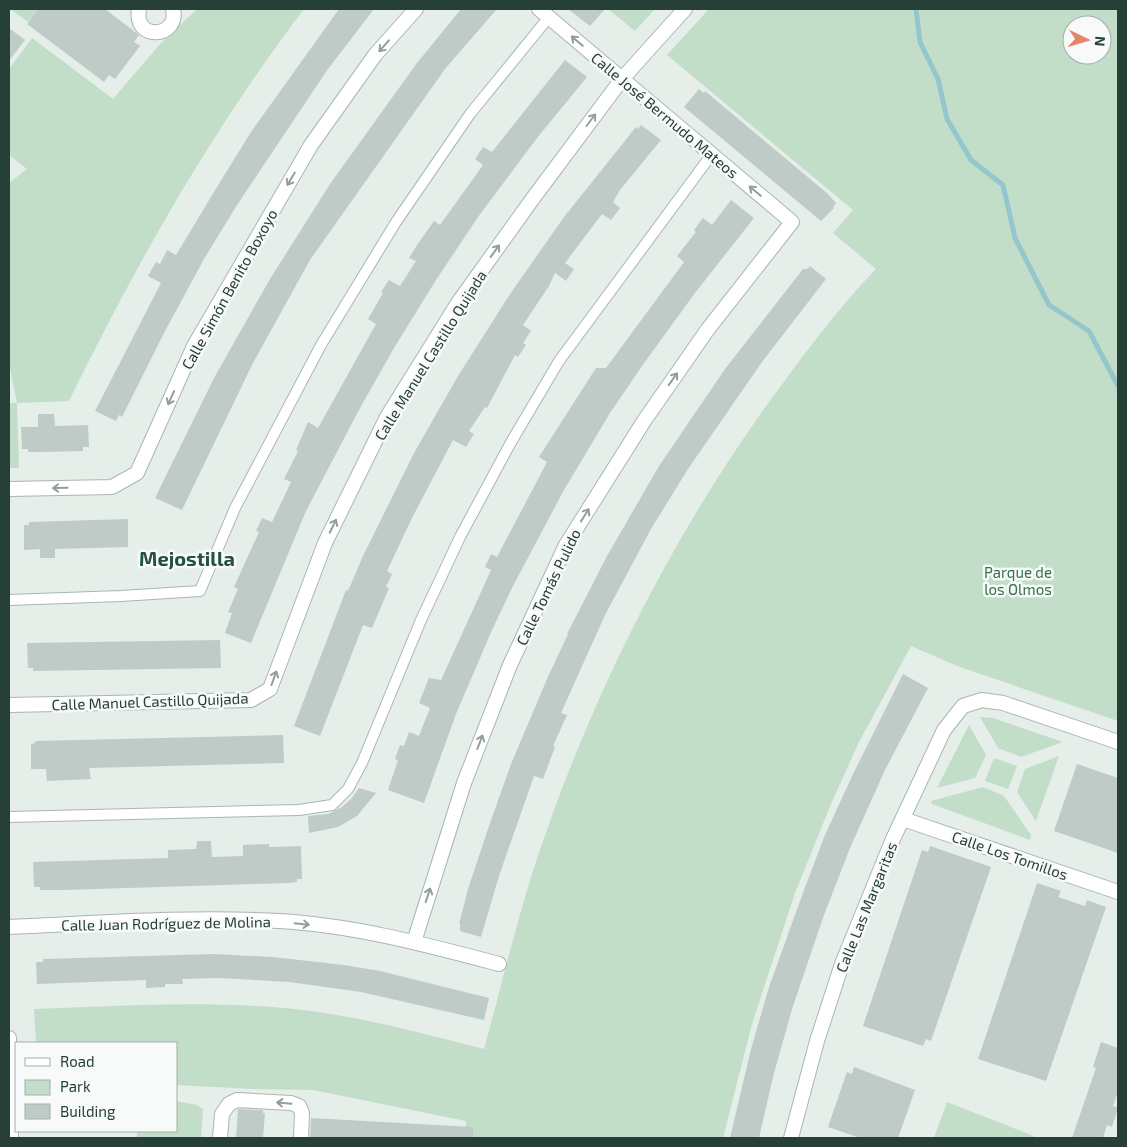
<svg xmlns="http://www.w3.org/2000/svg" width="1127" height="1147" font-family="'Exo 2',sans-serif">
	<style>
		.green { fill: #c2ddc8; fill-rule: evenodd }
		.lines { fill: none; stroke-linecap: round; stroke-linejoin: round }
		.stream { stroke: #94c7cd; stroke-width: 5 }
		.building { fill: #bfcbc6 }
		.pedestrian-casing { stroke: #a9b6b1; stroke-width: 12 }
		.minor-casing { stroke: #a9b6b1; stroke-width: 16 }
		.pedestrian { stroke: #fff; stroke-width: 10 }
		.minor { stroke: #fff; stroke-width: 14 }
		.oneway { stroke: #929f9b }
		.labels { text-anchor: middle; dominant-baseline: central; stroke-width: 5; stroke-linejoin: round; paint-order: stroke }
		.street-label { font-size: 15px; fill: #263f37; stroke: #f7faf8 }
		.park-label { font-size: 15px; fill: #34724a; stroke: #f7faf8 }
		.district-label { font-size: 20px; font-weight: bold; fill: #244f43; stroke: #f7faf8 }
	</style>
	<rect width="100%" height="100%" fill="#e6eeea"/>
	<g class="green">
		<polygon points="10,9 38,9 28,22"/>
		<path d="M197,9H304C212,130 136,264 69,401L17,403L19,468H12L9,467V403H17L9,363V183L27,169L9,155V69L32,38L113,99L161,43Z"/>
		<polygon points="608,9 655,9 635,31"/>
		<path d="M709,9H1118V721L957,666L911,646L859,742L831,804L795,893L752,1024L723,1138H466V1121L313,1090L253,1089L176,1085V1043H36L34,1009C113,1006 193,1001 272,1007C344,1012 414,1031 484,1049C500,991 514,932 532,874C589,698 675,527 786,379C814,341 843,303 876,269L833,233L853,210L667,55ZM1072,25H1102V55H1072Z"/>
		<polygon points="980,717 993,718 1063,742 1021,757 998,748"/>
		<polygon points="969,725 986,755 975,778 937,788"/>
		<polygon points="1059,756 1036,821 1017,792 1025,769"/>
		<polygon points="994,758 1017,766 1008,789 985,781"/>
		<polygon points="983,787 1004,796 1031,835 1030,840 932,804 931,801"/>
		<polygon points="176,1101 197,1105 203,1109 201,1138 137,1138 137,1131 176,1131"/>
		<polygon points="947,1102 1029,1134 1036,1138 934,1138"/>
	</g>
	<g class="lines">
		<polyline class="stream" points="916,9 920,42 938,79 947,119 971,160 1003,185 1015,238 1049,305 1089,331 1118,386"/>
	</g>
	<g class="building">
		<polygon points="38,9 105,9 139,35 134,42 140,46 115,79 109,75 104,82 27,24"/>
		<polygon points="339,9 374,9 328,69 237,205 204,259 164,333 122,417 119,415 116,421 95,411 161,283 148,276 156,262 160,264 167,250 176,255 217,187 251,132"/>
		<polygon points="461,9 497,9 445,69 310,260 253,363 182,510 155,498 214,378 270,279 330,184 417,63"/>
		<polygon points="568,9 605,9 590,26"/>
		<polygon points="9,28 25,40 9,61"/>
		<polygon points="565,60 587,77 537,138 478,217 436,280 394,348 360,408 306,511 251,643 225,633 232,613 228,612 238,589 234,587 259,532 256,531 262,518 272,522 291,482 284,479 298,451 296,450 308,422 318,428 376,324 368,319 383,293 381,292 389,280 400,286 416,261 409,258 417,245 434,221 440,225 483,165 475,159 483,147 492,152"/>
		<polygon points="699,89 704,93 705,91 828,194 836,203 833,207 834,208 821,221 684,107"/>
		<polygon points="641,125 661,140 620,190 613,202 620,208 611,220 602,214 565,263 574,269 566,281 555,273 549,286 523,325 531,331 523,343 526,345 518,357 515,355 487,408 485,407 469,431 474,434 466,447 453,440 412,518 387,571 392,574 386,587 389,588 372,628 363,625 320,736 294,726 346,590 348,591 363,556 414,453 458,376 510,294 564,217 636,127 638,129"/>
		<polygon points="731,200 754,218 695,293 642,366 610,413 564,490 513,586 492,630 456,714 424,803 388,790 398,760 395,759 400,745 404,746 409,732 419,736 430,708 419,703 429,678 441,680 491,570 485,567 491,554 497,557 547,462 539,457 596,368 606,368 684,262 677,256 696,232 694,230 703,218 712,225"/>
		<polygon points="810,266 826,279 762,362 688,469 651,529 605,615 561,713 567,715 553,746 555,747 543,779 534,776 499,876 481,937 460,931 460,924 459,924 468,889 489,826 511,764 547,679 568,634 567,634 607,556 659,466 725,369 803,269 807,269"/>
		<polygon points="38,414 54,414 55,426 88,425 89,447 83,447 83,451 43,452 28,452 28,449 22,449 21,427 38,427"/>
		<polygon points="128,519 128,547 55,549 55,558 40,558 40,549 24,550 24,525 29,525 29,522"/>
		<polygon points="220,640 221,668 33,671 33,668 28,668 27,643"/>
		<polygon points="903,674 928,688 885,770 850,848 824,915 793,1006 774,1073 759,1138 730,1138 751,1049 769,987 804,890 825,835 853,774"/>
		<polygon points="283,735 284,763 89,768 91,779 47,781 46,769 31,769 31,744 35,743 36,741"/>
		<polygon points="1077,764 1118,778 1118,853 1054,831"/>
		<polygon points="359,788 376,793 357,816 338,827 309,833 308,816 328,814 342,807 351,799"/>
		<polygon points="197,841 211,841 212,857 243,856 243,845 269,844 269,847 301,846 302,879 297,879 297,882 289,883 63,890 40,890 40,887 34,887 33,862 168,858 168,850 196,849"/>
		<polygon points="930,846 991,867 931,1041 926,1039 923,1046 863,1026 922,850 928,852"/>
		<polygon points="1037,883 1061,891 1058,897 1085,906 1087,900 1106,907 1046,1081 978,1059"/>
		<polygon points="214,954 273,957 344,965 380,971 489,998 484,1020 361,992 289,982 219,978 182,979 183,984 165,984 165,987 146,988 146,980 37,984 36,962 43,962 43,959"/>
		<polygon points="1101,1042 1118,1048 1118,1091 1113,1106 1118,1108 1112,1127 1107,1125 1103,1138 1072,1138 1096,1068 1093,1067"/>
		<polygon points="854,1067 915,1090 898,1138 860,1138 828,1127 847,1072 852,1074"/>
		<polygon points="238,1109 263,1110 263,1113 265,1113 263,1138 236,1138"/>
		<polygon points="311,1118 473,1127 473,1138 310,1138"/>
	</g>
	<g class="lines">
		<g class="pedestrian-casing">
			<g id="pedestrian">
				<polyline points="9,600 121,596 200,591 235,508 321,345 396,222 470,114 549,17"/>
				<polyline points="9,817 299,810 332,805 348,789 362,763 421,620 460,537 510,444 559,361 712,154"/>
			</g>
		</g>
		<g class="minor-casing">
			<g id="minor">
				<path d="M139,9C133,42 180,38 173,9"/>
				<polyline points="9,489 112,487 137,473 194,346 311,145 375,55 416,9"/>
				<polyline points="9,705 251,700 270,689 325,543 387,417 458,303 531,201 622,79 685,9"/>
				<polyline points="903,819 1118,892"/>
				<path d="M9,927C98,923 190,916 279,921C353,925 427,945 499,964"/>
				<polyline points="414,942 464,783 510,665 566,545 644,421 708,329 792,222 539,9"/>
				<polyline points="9,1038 11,1138"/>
				<polyline points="220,1138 222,1114 229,1104 237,1100 291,1103 299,1106 302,1113 301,1138"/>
				<polyline points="791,1138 817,1041 842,964 893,839 944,730 963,706 982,700 1003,703 1118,742"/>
			</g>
		</g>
		<use href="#pedestrian" class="pedestrian"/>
		<use href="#minor" class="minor"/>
	</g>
	<defs><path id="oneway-shaft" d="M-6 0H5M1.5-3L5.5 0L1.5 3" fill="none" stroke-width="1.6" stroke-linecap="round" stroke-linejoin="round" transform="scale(1.25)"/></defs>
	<g class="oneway">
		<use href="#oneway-shaft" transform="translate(577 41) rotate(-140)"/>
		<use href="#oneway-shaft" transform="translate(384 46) rotate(131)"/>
		<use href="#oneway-shaft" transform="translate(591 120) rotate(-53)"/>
		<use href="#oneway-shaft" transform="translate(291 179) rotate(121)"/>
		<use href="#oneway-shaft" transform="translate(755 191) rotate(-140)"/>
		<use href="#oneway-shaft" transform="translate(495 251) rotate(-54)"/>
		<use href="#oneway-shaft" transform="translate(673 379) rotate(-55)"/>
		<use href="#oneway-shaft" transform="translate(171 398) rotate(114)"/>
		<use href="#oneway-shaft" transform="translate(60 488) rotate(179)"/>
		<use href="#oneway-shaft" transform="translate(585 515) rotate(-58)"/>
		<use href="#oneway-shaft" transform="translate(333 526) rotate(-64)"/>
		<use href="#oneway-shaft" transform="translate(274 678) rotate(-70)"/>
		<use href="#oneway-shaft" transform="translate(480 742) rotate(-69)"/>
		<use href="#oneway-shaft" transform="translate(428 895) rotate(-72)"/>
		<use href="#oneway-shaft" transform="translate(302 924) rotate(6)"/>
		<use href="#oneway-shaft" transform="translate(284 1103) rotate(-175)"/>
	</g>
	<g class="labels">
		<g class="street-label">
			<text transform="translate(665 115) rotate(40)">Calle José Bermudo Mateos</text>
			<text transform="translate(229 289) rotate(-61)">Calle Simón Benito Boxoyo</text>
			<text transform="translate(430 355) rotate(-58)">Calle Manuel Castillo Quijada</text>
			<text transform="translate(548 587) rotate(-64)">Calle Tomás Pulido</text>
			<text transform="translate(150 701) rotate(-2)">Calle Manuel Castillo Quijada</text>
			<text transform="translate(1010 855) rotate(19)">Calle Los Tomillos</text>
			<text transform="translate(866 907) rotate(-68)">Calle Las Margaritas</text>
			<text transform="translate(166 923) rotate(-1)">Calle Juan Rodríguez de Molina</text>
		</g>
		<g class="park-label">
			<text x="1018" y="572">Parque de<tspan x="1018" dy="17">los Olmos</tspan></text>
		</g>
		<g class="district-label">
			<text x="187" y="558">Mejostilla</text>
		</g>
	</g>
	<rect width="1127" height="1147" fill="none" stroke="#263f37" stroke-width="20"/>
	<rect x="15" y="1042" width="162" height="90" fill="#f7faf8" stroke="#a3afab"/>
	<rect x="25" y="1058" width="25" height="8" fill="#ffffff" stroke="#a3afab"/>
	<text x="60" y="1067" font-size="15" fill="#263f37">Road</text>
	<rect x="25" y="1080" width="25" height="15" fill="#c2ddc8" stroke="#a3afab"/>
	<text x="60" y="1092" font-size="15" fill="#263f37">Park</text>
	<rect x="25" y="1104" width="25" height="15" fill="#bfcbc6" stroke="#a3afab"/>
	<text x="60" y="1117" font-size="15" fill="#263f37">Building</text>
	<g transform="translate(1087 40) rotate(95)"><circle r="24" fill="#f7faf8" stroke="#a3afab"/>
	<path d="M0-4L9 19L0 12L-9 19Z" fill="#e6856c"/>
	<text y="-8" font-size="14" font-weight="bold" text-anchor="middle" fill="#263f37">N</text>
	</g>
</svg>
